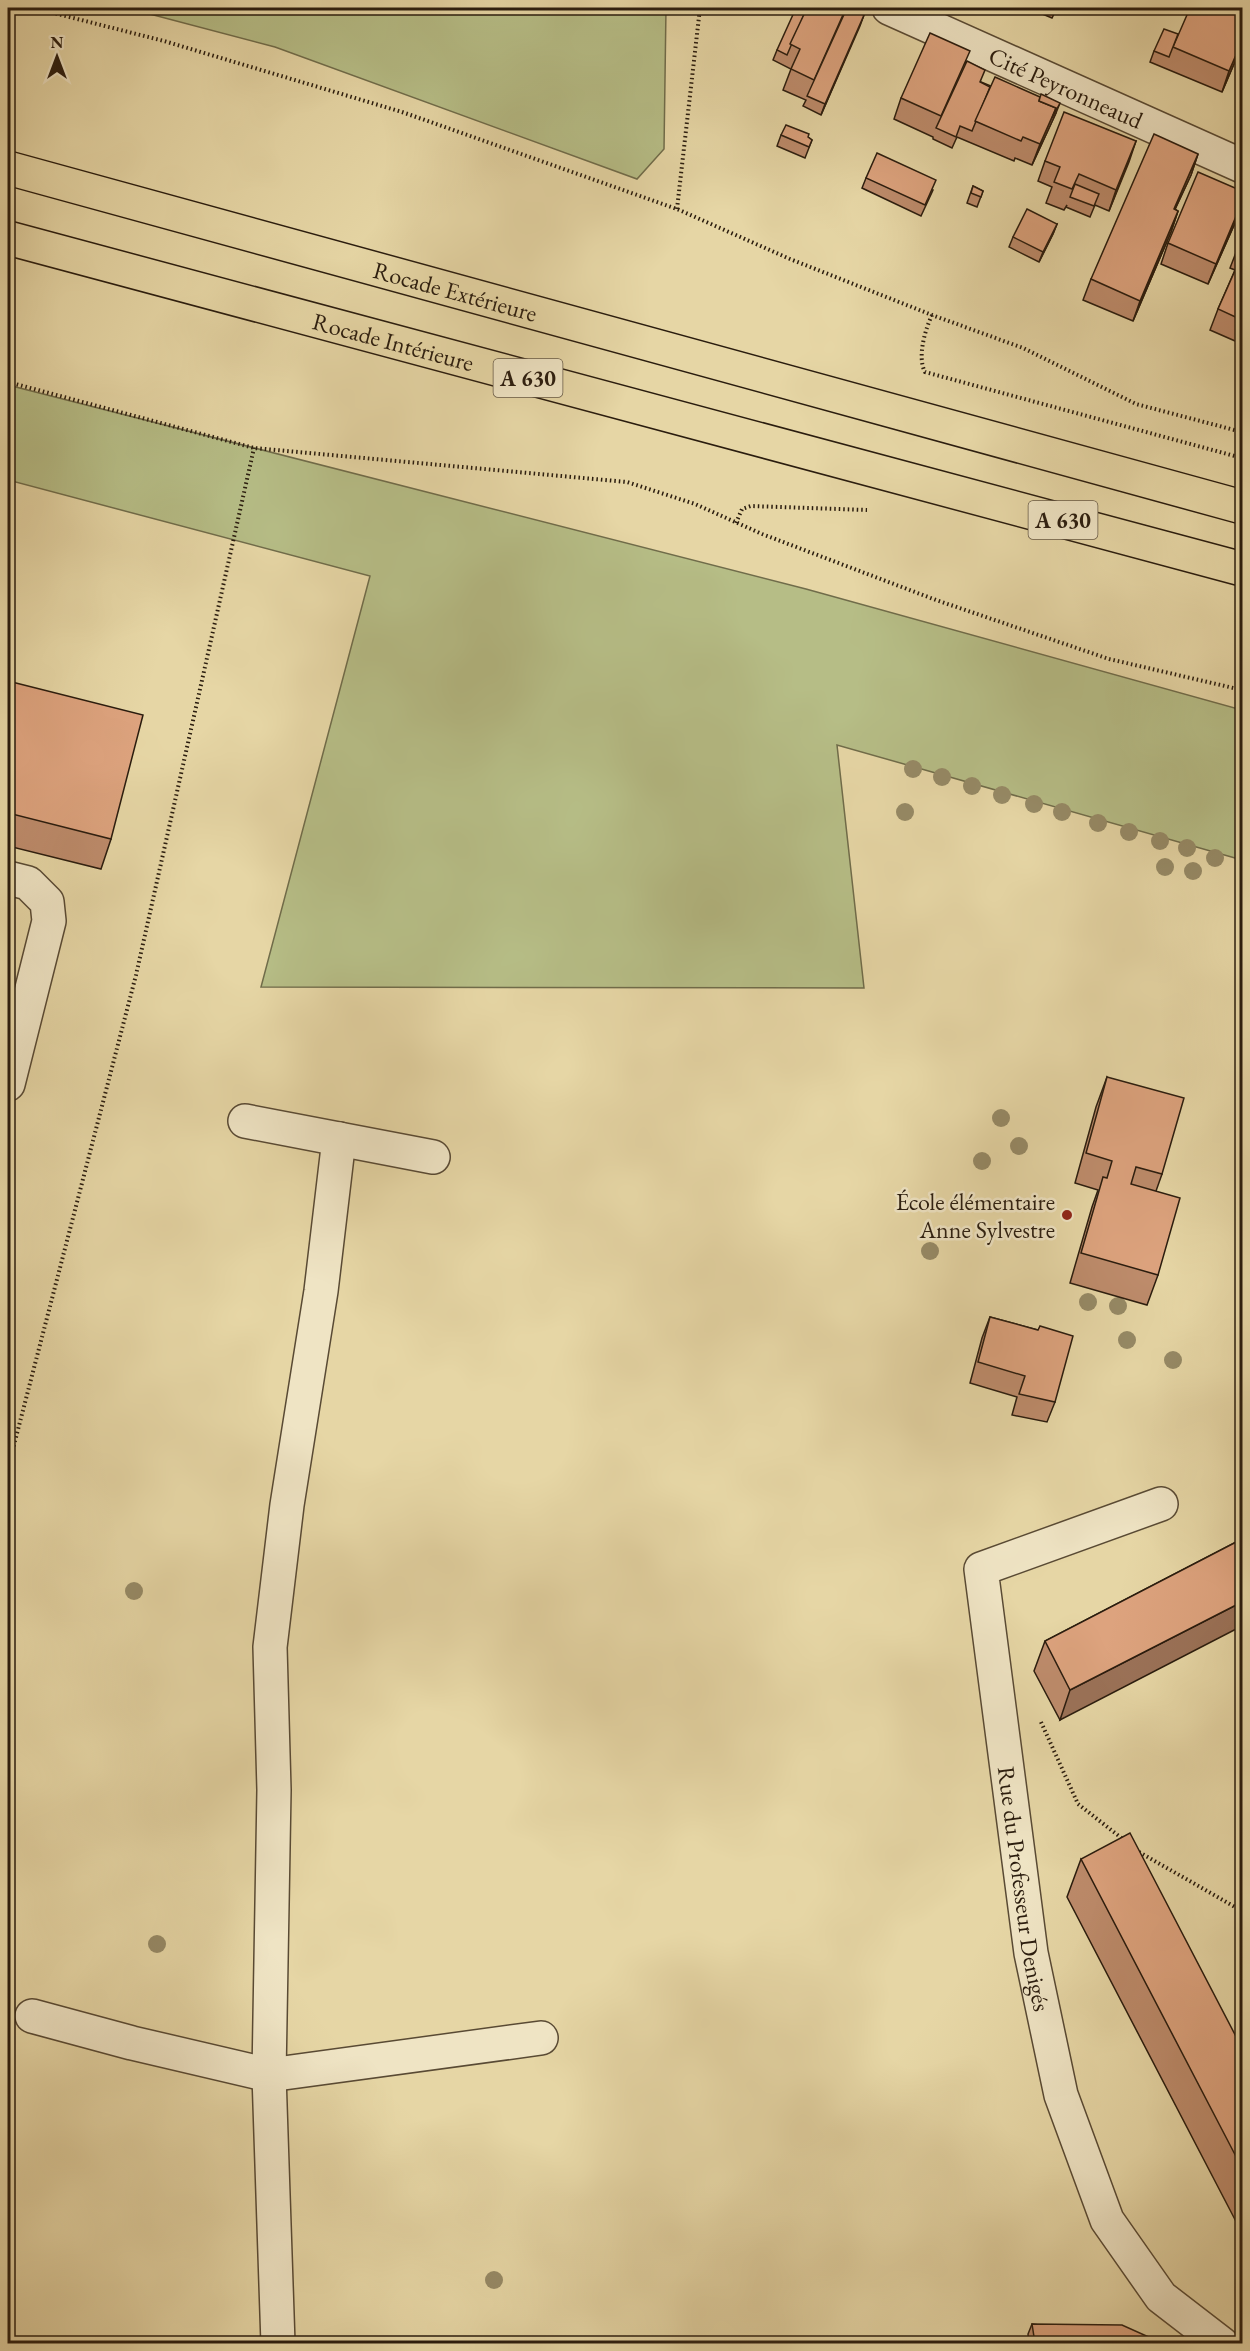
<svg xmlns="http://www.w3.org/2000/svg" width="1250" height="2351" font-family="'EB Garamond',serif">
	<style>
		.green { fill: #b6bd86; stroke: #706c4a; stroke-width: 1.5 }
		.lines { fill: none; stroke-linecap: round; stroke-linejoin: round }
		.minor-casing { stroke: #594a34; stroke-width: 36 }
		.highway-casing { stroke: #2a1c0e; stroke-width: 36 }
		.path { stroke: #2a1c0e; stroke-width: 4; stroke-dasharray: 1.5 3; stroke-linecap: butt }
		.minor { stroke: #efe4c4; stroke-width: 33 }
		.highway { stroke: #e6d6a5; stroke-width: 33 }
		.tree { fill: #968a66 }
		.wall { fill: #be8c6c; stroke: #2a1c0e; stroke-width: 1.5 }
		.shaded-wall { fill: #9b7258; stroke: #2a1c0e; stroke-width: 1.5 }
		.building { fill: #dda37e; stroke: #2a1c0e; stroke-width: 1.5 }
		.poi-dot { fill: #8f2418; stroke: #efe4c4; stroke-width: 2 }
		.labels { text-anchor: middle; dominant-baseline: central; stroke-width: 5; stroke-linejoin: round; paint-order: stroke }
		.shield { fill: #efe4c4; stroke: #655845; stroke-width: 1.5 }
		.shield-label { font-size: 22px; font-weight: bold; fill: #2a1c0e }
		.street-label { font-size: 24px; fill: #2a1c0e; stroke: #efe4c4 }
		.poi-label { font-size: 24px; fill: #2a1c0e; stroke: #efe4c4; text-anchor: end }
	</style>
	<rect width="100%" height="100%" fill="#e6d6a5"/>
	<filter id="stains"><feTurbulence type="fractalNoise" baseFrequency=".00333" numOctaves="4"/><feColorMatrix values="0 0 0 0 .2 0 0 0 0 .09 0 0 0 0 .02 0 0 0 .5 -.17"/></filter>
	<radialGradient id="worn" r=".72"><stop offset=".6" stop-color="#630" stop-opacity="0"/><stop offset="1" stop-color="#630" stop-opacity=".3"/></radialGradient>
	<g class="green">
		<polygon points="127,8 666,8 664,149 637,179 275,47"/>
		<polygon points="8,385 806,589 1242,710 1242,860 837,745 864,988 261,987 370,576 8,480"/>
	</g>
	<g class="lines">
		<g class="minor-casing">
			<g id="minor">
				<path id="s1" d="M889,8L1242,166"/>
				<polyline points="8,878 28,883 47,902 49,921 8,1084"/>
				<polyline points="245,1121 433,1157"/>
				<path id="s2" d="M1161,1504L981,1569L1031,1953L1061,2095L1107,2220L1161,2297L1222,2344"/>
				<polyline points="32,2016 132,2043 269,2075 541,2038"/>
				<polyline points="278,2344 269,2075 274,1790 270,1647 287,1505 321,1291 339,1139"/>
			</g>
		</g>
		<g class="highway-casing">
			<g id="highway">
				<path id="s3" d="M8,168L1242,507"/>
				<path id="s4" d="M8,238L1242,569"/>
			</g>
		</g>
		<g class="path">
			<polyline points="34,8 164,41 402,112 677,209 790,259 932,315 1023,348 1136,404 1242,432"/>
			<polyline points="677,209 700,8"/>
			<path d="M932,315C925,330 917,357 925,372L1242,458"/>
			<polyline points="8,382 254,448 627,482 695,504 762,534 936,600 1109,659 1242,690"/>
			<polyline points="736,523 742,509 751,506 867,510"/>
			<polyline points="8,1468 136,975 254,448"/>
			<polyline points="1041,1722 1078,1804 1124,1840"/>
			<polyline points="1139,1852 1242,1911"/>
		</g>
		<use href="#minor" class="minor"/>
		<use href="#highway" class="highway"/>
	</g>
	<g class="tree">
		<circle cx="913" cy="769" r="9"/>
		<circle cx="942" cy="777" r="9"/>
		<circle cx="972" cy="786" r="9"/>
		<circle cx="1002" cy="795" r="9"/>
		<circle cx="1034" cy="804" r="9"/>
		<circle cx="905" cy="812" r="9"/>
		<circle cx="1062" cy="812" r="9"/>
		<circle cx="1098" cy="823" r="9"/>
		<circle cx="1129" cy="832" r="9"/>
		<circle cx="1160" cy="841" r="9"/>
		<circle cx="1187" cy="848" r="9"/>
		<circle cx="1215" cy="858" r="9"/>
		<circle cx="1165" cy="867" r="9"/>
		<circle cx="1193" cy="871" r="9"/>
		<circle cx="1001" cy="1118" r="9"/>
		<circle cx="1019" cy="1146" r="9"/>
		<circle cx="982" cy="1161" r="9"/>
		<circle cx="930" cy="1251" r="9"/>
		<circle cx="1088" cy="1302" r="9"/>
		<circle cx="1118" cy="1306" r="9"/>
		<circle cx="1127" cy="1340" r="9"/>
		<circle cx="1173" cy="1360" r="9"/>
		<circle cx="134" cy="1591" r="9"/>
		<circle cx="157" cy="1944" r="9"/>
		<circle cx="494" cy="2280" r="9"/>
	</g>
	<g class="wall">
		<polygon points="1028,8 1057,8 1052,18"/>
		<polygon points="864,15 821,115 803,106 806,100 783,90 791,69 773,60 777,50"/>
		<polygon points="1178,34 1242,45 1222,92 1150,62 1154,51"/>
		<polygon points="967,62 981,82 1056,113 1032,165 1015,158 1014,161 957,137 952,148 933,139 933,137 894,119 901,98"/>
		<polygon points="781,135 808,137 812,140 805,158 777,146"/>
		<polygon points="1136,141 1109,211 1095,205 1090,217 1066,207 1067,205 1064,210 1046,203 1052,187 1038,181 1045,161"/>
		<polygon points="1198,154 1191,175 1175,209 1178,211 1171,232 1133,321 1083,300 1091,279"/>
		<polygon points="866,178 933,190 921,216 862,188"/>
		<polygon points="973,186 983,191 977,207 967,203"/>
		<polygon points="1239,214 1208,284 1161,264 1168,243"/>
		<polygon points="1057,224 1053,234 1039,262 1009,247 1013,237"/>
		<polygon points="1242,237 1242,344 1210,330 1218,309 1235,270 1230,268"/>
		<polygon points="8,681 111,839 101,869 8,846"/>
		<polygon points="1107,1077 1162,1174 1156,1191 1158,1275 1147,1305 1070,1283 1092,1207 1098,1190 1075,1183 1096,1107"/>
		<polygon points="990,1317 1038,1330 1055,1402 1047,1422 1012,1415 1017,1397 970,1383 982,1338"/>
		<polygon points="1242,1539 1060,1720 1034,1671 1045,1641"/>
		<polygon points="1081,1859 1242,2048 1242,2233 1067,1897"/>
		<polygon points="1032,2324 1162,2343 1029,2343 1028,2334"/>
	</g>
	<g class="shaded-wall">
		<polygon points="864,15 860,26 821,115 825,104"/>
		<polygon points="1242,41 1242,45 1222,92 1229,71"/>
		<polygon points="1060,103 1056,113 1032,165 1040,144 1056,108"/>
		<polygon points="1136,141 1129,162 1109,211 1116,190"/>
		<polygon points="1198,154 1191,175 1166,229 1174,209"/>
		<polygon points="1242,202 1239,214 1208,284 1216,264"/>
		<polygon points="1178,211 1171,232 1133,321 1140,301"/>
		<polygon points="1057,224 1053,234 1039,262 1043,252"/>
		<polygon points="1242,1602 1242,1626 1060,1720 1070,1690"/>
	</g>
	<g class="building">
		<polygon points="796,8 807,8 787,55 777,50"/>
		<polygon points="807,8 846,8 814,80 791,69 800,49 790,44"/>
		<polygon points="847,8 864,15 825,104 807,96"/>
		<polygon points="1190,8 1223,8 1242,16 1242,41 1229,71 1173,47"/>
		<polygon points="1164,29 1178,34 1169,57 1154,51"/>
		<polygon points="930,33 970,51 941,116 901,98"/>
		<polygon points="967,61 985,70 980,82 990,87 972,131 960,126 956,137 936,128"/>
		<polygon points="995,77 1040,97 1039,101 1056,108 1040,144 1023,137 1021,141 975,121"/>
		<polygon points="1041,94 1060,103 1052,118 1056,108 1039,101"/>
		<polygon points="1064,112 1136,141 1116,190 1079,174 1072,189 1054,182 1060,167 1045,161"/>
		<polygon points="786,125 809,134 808,137 812,140 809,147 781,135"/>
		<polygon points="1154,134 1198,154 1174,209 1178,211 1140,301 1091,279"/>
		<polygon points="877,153 936,180 925,205 866,178"/>
		<polygon points="1198,172 1242,191 1242,202 1216,264 1168,243"/>
		<polygon points="1075,184 1099,194 1094,206 1070,197"/>
		<polygon points="973,186 983,191 981,197 971,193"/>
		<polygon points="1027,209 1057,224 1043,252 1013,237"/>
		<polygon points="1242,237 1242,249 1238,247"/>
		<polygon points="1241,257 1242,258 1242,320 1218,309"/>
		<polygon points="8,681 143,715 111,839 8,813"/>
		<polygon points="1107,1077 1184,1098 1162,1174 1136,1167 1131,1184 1180,1198 1158,1275 1081,1253 1103,1177 1107,1178 1112,1161 1086,1153"/>
		<polygon points="990,1317 1038,1330 1040,1326 1073,1336 1055,1402 1019,1394 1025,1376 978,1362"/>
		<polygon points="1242,1539 1242,1602 1070,1690 1045,1641"/>
		<polygon points="1130,1833 1242,2048 1242,2168 1081,1859"/>
		<polygon points="1032,2324 1122,2325 1162,2343 1035,2343"/>
	</g>
	<circle class="poi-dot" cx="1067" cy="1215" r="6"/>
	<g class="labels">
		<g class="shield">
			<rect x="493.5" y="359" width="69" height="38" rx="4.5"/>
			<rect x="1028.5" y="501" width="69" height="38" rx="4.5"/>
		</g>
		<g class="shield-label">
			<text x="528" y="378">A 630</text>
			<text x="1063" y="520">A 630</text>
		</g>
		<g class="street-label">
			<text stroke="none"><textPath href="#s1" startOffset="194">Cité Peyronneaud</textPath></text>
			<text stroke="none"><textPath href="#s3" startOffset="464">Rocade Extérieure</textPath></text>
			<text stroke="none"><textPath href="#s4" startOffset="399">Rocade Intérieure</textPath></text>
			<text stroke="none"><textPath href="#s2" startOffset="514">Rue du Professeur Denigés</textPath></text>
		</g>
		<g class="poi-label">
			<text x="1055" y="1201">École élémentaire<tspan x="1055" dy="28">Anne Sylvestre</tspan></text>
		</g>
	</g>
	<rect width="1250" height="2351" fill="none" stroke="#e6d6a5" stroke-width="30"/>
	<rect x="9" y="9" width="1232" height="2333" fill="none" stroke="#2a1c0e" stroke-width="3"/>
	<rect x="15" y="15" width="1220" height="2321" fill="none" stroke="#2a1c0e" stroke-width="1.5"/>
	<g transform="translate(57 57)" stroke="#efe4c4" stroke-width="4.5" paint-order="stroke">
	<path d="M0-4.5L10 22L0 15L-10 22Z" fill="#2a1c0e"/>
	<text y="-9" font-size="16" font-weight="bold" text-anchor="middle" fill="#2a1c0e">N</text>
	</g>
	<rect width="100%" height="100%" filter="url(#stains)"/>
	<rect width="100%" height="100%" fill="url(#worn)"/>
</svg>
